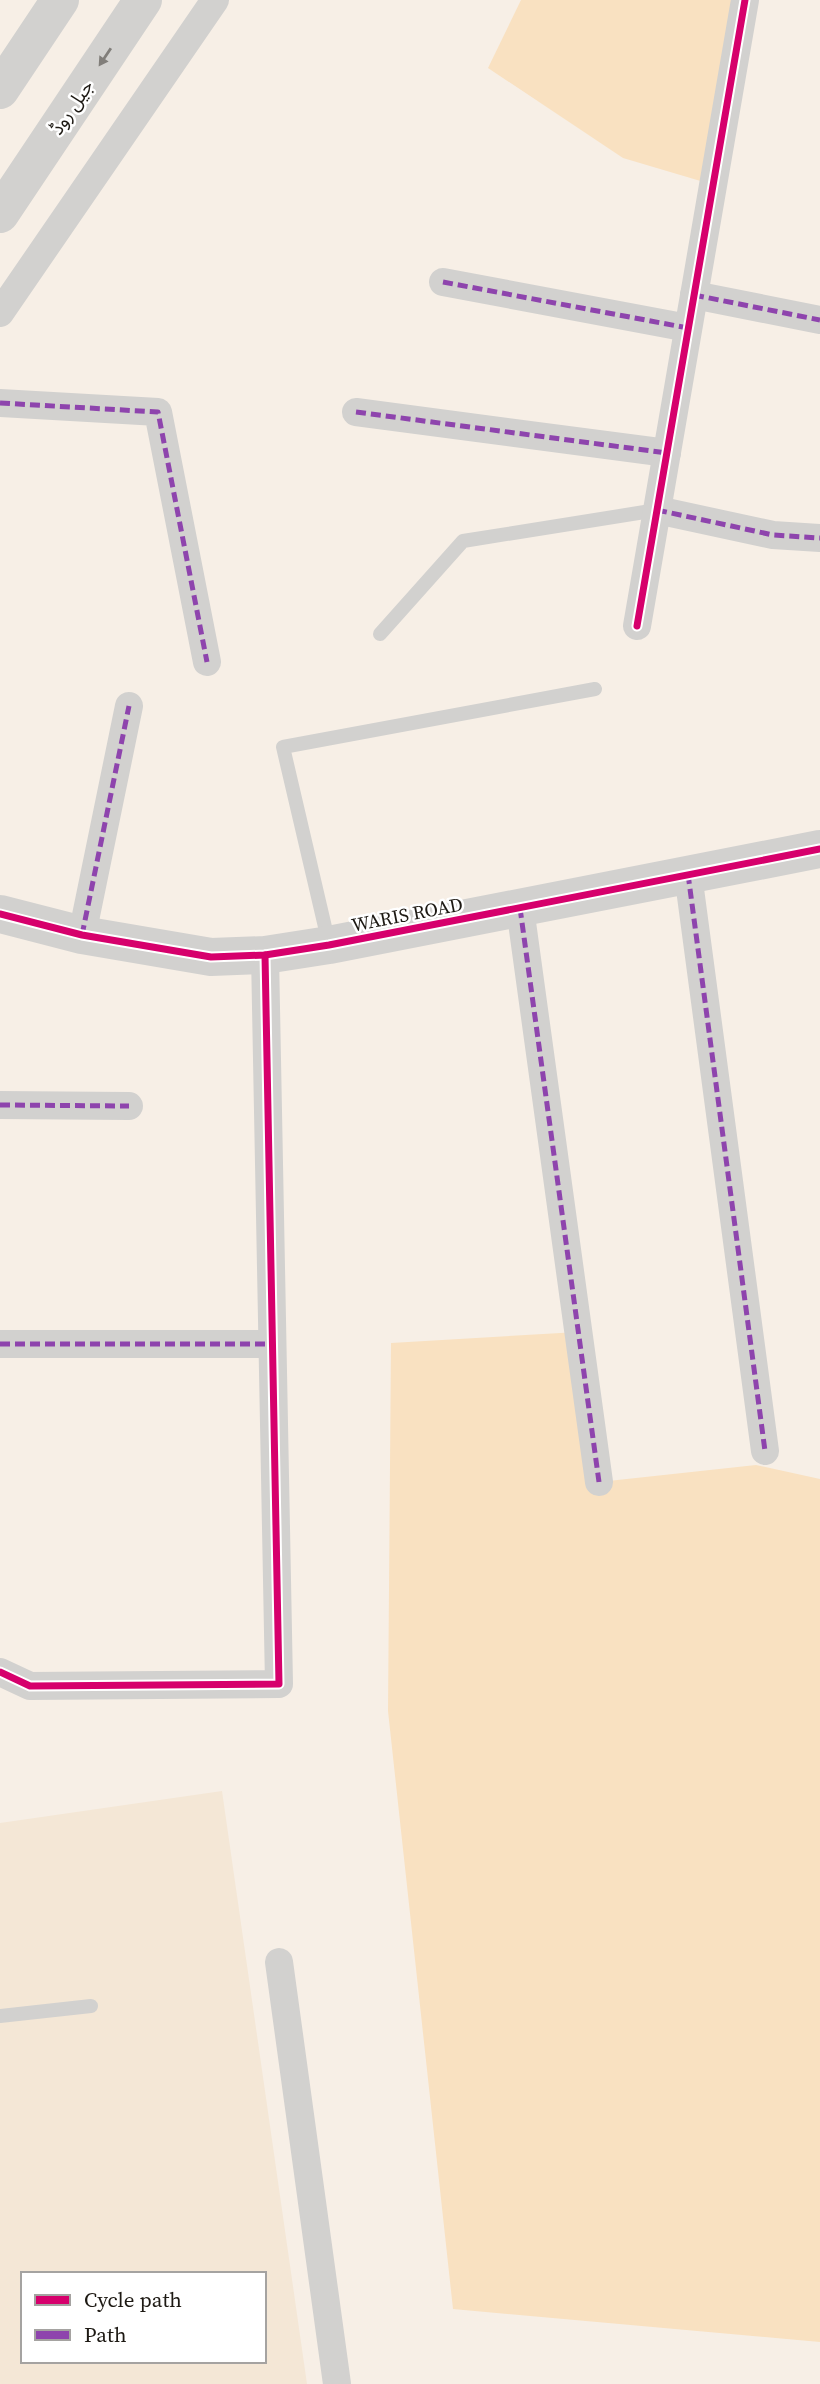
<svg xmlns="http://www.w3.org/2000/svg" width="820" height="2384" font-family="'Source Serif 4','Noto Sans Arabic',serif">
	<style>
		.built { fill: #f4e7d6; fill-rule: evenodd }
		.green { fill: #f9e1c1 }
		.lines { fill: none; stroke-linecap: round; stroke-linejoin: round }
		.lane { stroke: #d2d1cf; stroke-width: 14 }
		.street { stroke: #d2d1cf; stroke-width: 28 }
		.secondary { stroke: #d2d1cf; stroke-width: 38 }
		.quiet { stroke: #8e44ad; stroke-width: 5; stroke-dasharray: 10 5; stroke-linecap: butt }
		.cycleway-casing { stroke: #fff; stroke-width: 11 }
		.cycleway { stroke: #d6006c; stroke-width: 7 }
		.oneway { fill: #817e7a }
		.labels { text-anchor: middle; dominant-baseline: central; stroke-width: 5; stroke-linejoin: round; paint-order: stroke }
		.street-label { font-size: 19px; fill: #1d1913; stroke: #fff }
	</style>
	<rect width="100%" height="100%" fill="#f7efe6"/>
	<path class="built" d="M222,1791L307,2384H0V1823ZM23,2274H264V2361H23Z"/>
	<g class="green">
		<polygon points="521,0 745,0 714,185 623,158 488,68"/>
		<polygon points="578,1332 599,1482 756,1465 820,1479 820,2342 453,2309 388,1711 391,1343"/>
	</g>
	<g class="lines">
		<g class="lane">
			<polyline points="380,634 463,541 657,510"/>
			<polyline points="329,944 283,747 595,689"/>
			<polyline points="0,2016 91,2006"/>
		</g>
		<g class="street">
			<polyline points="443,282 688,328"/>
			<polyline points="694,295 820,320"/>
			<polyline points="0,313 215,0"/>
			<polyline points="0,403 158,412 207,662"/>
			<polyline points="356,412 667,453"/>
			<polyline points="657,510 773,535 820,538"/>
			<polyline points="637,626 745,0"/>
			<polyline points="688,874 765,1451"/>
			<polyline points="520,908 599,1482"/>
			<polyline points="82,935 129,706"/>
			<polyline points="0,1105 129,1106"/>
			<polyline points="0,1344 272,1344"/>
			<polyline points="0,1672 30,1686 279,1684 265,955"/>
			<polyline points="279,1962 337,2384"/>
		</g>
		<g class="secondary">
			<polyline points="0,90 60,0"/>
			<polyline points="0,214 143,0"/>
			<polyline points="0,914 82,935 211,957 265,955 329,945 820,849"/>
		</g>
		<g class="quiet">
			<polyline points="443,282 688,328"/>
			<polyline points="694,295 820,320"/>
			<polyline points="0,403 158,412 207,662"/>
			<polyline points="356,412 667,453"/>
			<polyline points="657,510 773,535 820,538"/>
			<polyline points="688,874 765,1451"/>
			<polyline points="520,908 599,1482"/>
			<polyline points="82,935 129,706"/>
			<polyline points="0,1105 129,1106"/>
			<polyline points="0,1344 272,1344"/>
		</g>
		<g class="cycleway-casing">
			<g id="cycleway">
				<polyline points="637,626 745,0"/>
				<polyline points="0,914 82,935 211,957 265,955 329,945 820,849"/>
				<polyline points="0,1672 30,1686 279,1684 265,955"/>
			</g>
		</g>
		<use href="#cycleway" class="cycleway"/>
	</g>
	<defs><path id="oneway-solid" d="M-6-.8H1V-3.2L6.5 0L1 3.2V.8H-6Z" transform="scale(1.75)"/></defs>
	<use class="oneway" href="#oneway-solid" transform="translate(105 57) rotate(124)"/>
	<g class="labels">
		<g class="street-label">
			<text transform="translate(71 107) rotate(-56)">جیل روڈ</text>
			<text transform="translate(407 914) rotate(-11)">WARIS ROAD</text>
		</g>
	</g>
	<rect x="21" y="2272" width="245" height="91" fill="#ffffff" stroke="#a5a3a1" stroke-width="2"/>
	<rect x="35" y="2295" width="35" height="10" fill="#d6006c" stroke="#a5a3a1" stroke-width="2"/>
	<text x="84" y="2307" font-size="21" fill="#1d1913">Cycle path</text>
	<rect x="35" y="2330" width="35" height="10" fill="#8e44ad" stroke="#a5a3a1" stroke-width="2"/>
	<text x="84" y="2342" font-size="21" fill="#1d1913">Path</text>
</svg>
